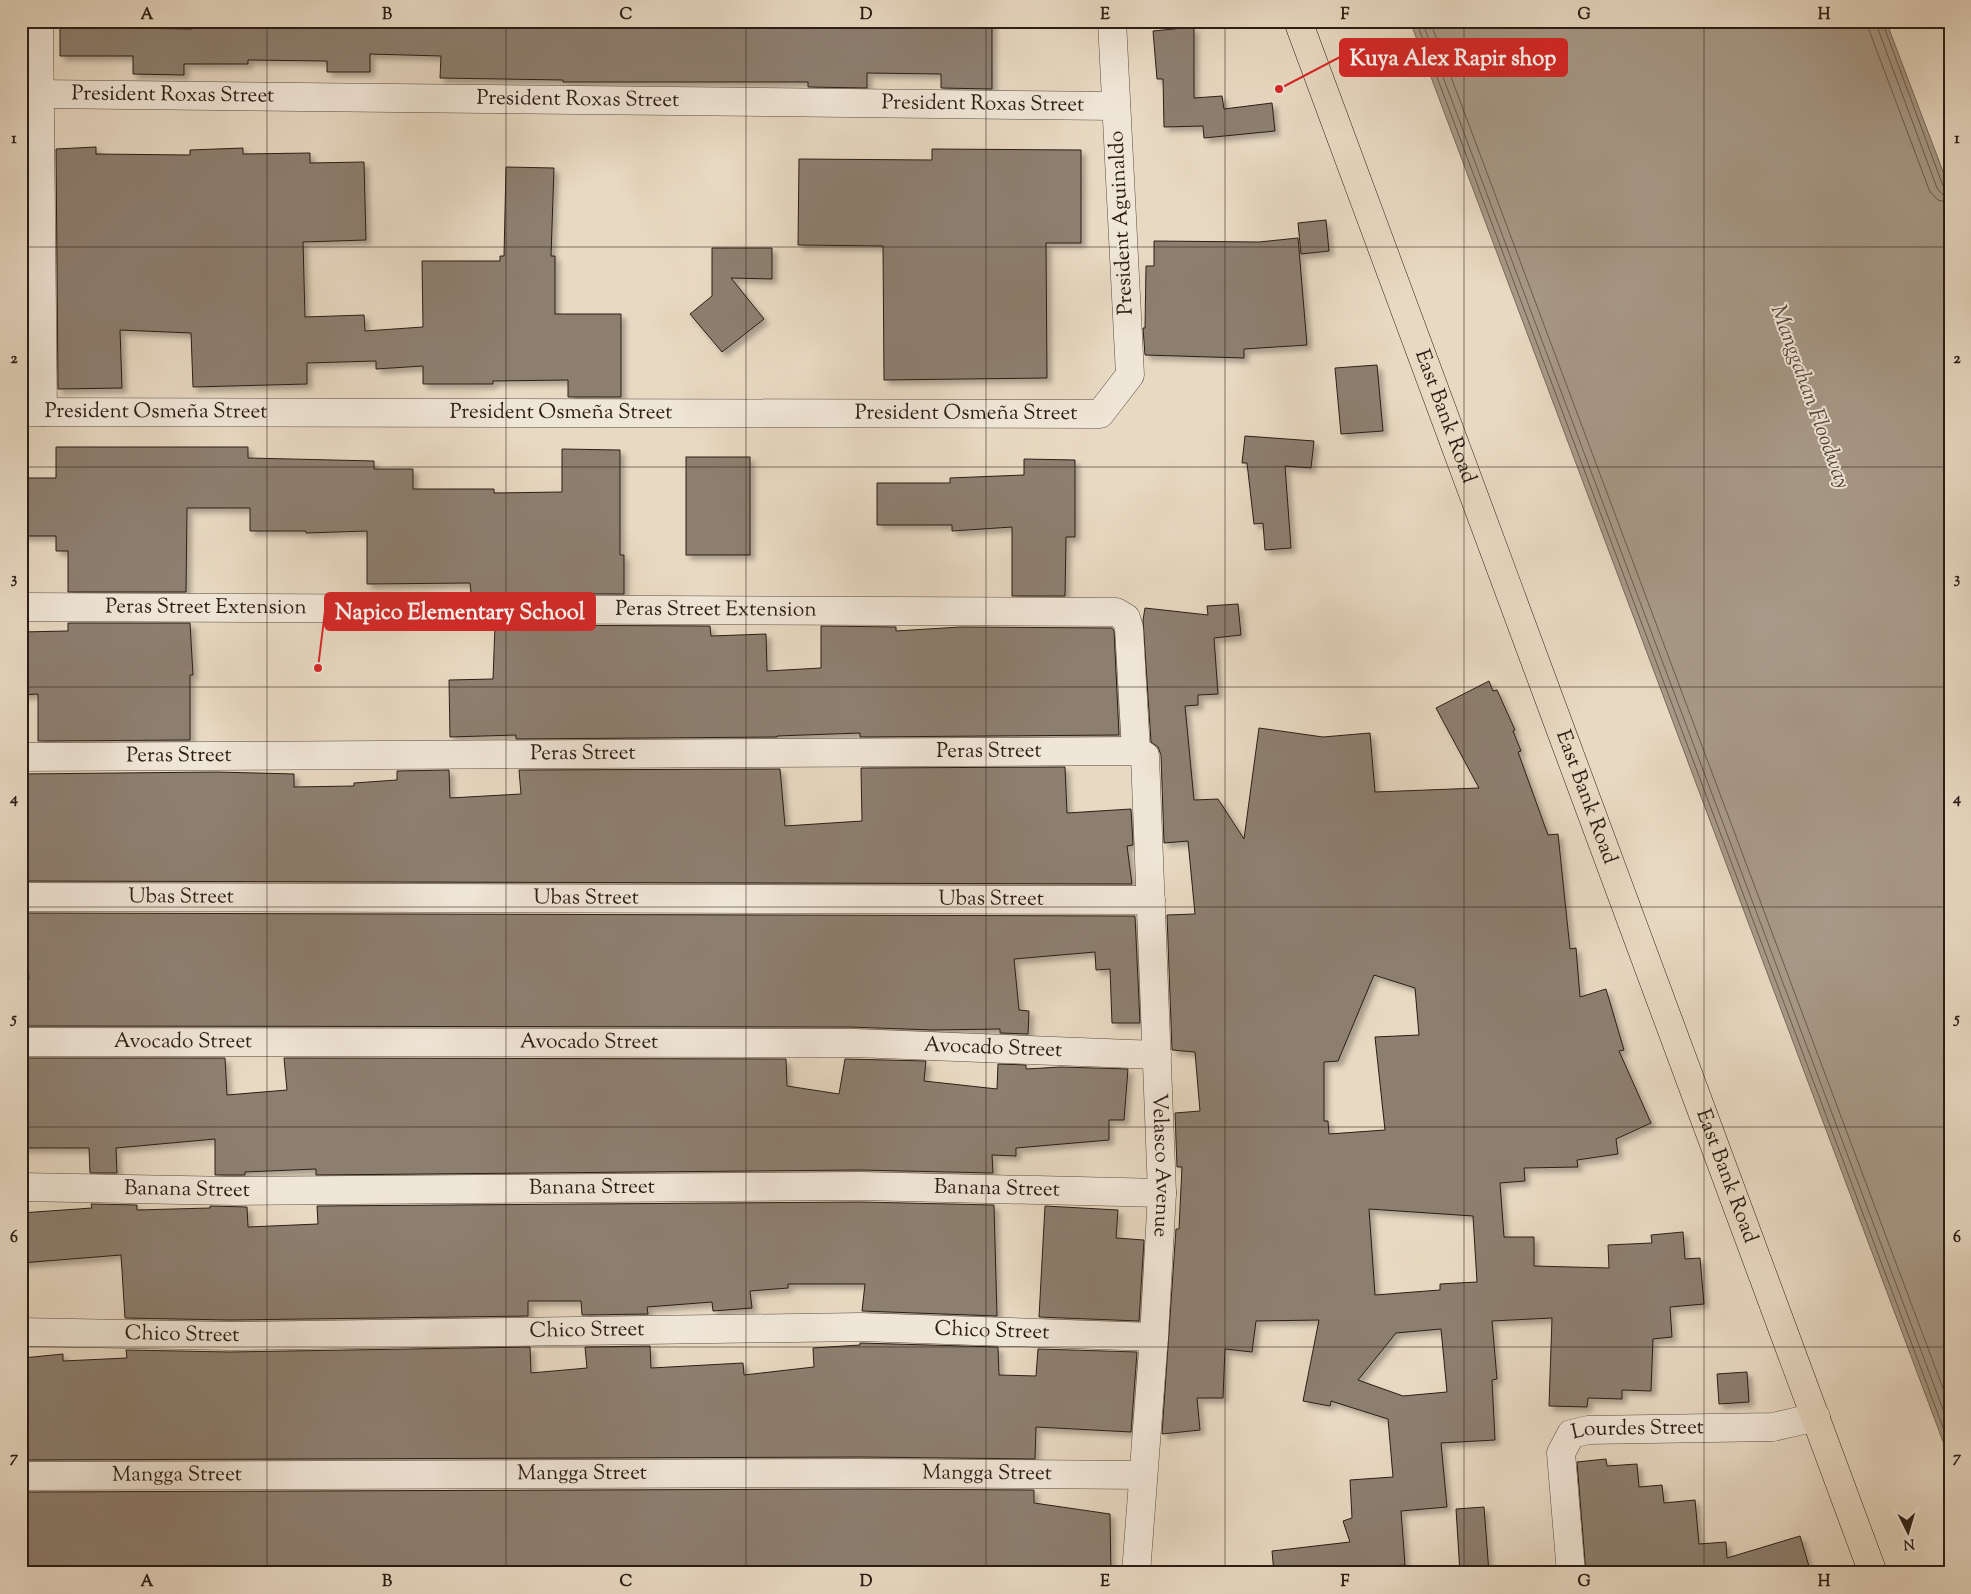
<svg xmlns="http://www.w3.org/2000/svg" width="1971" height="1594" font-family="'Sorts Mill Goudy',serif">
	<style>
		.water { fill: #a79987; stroke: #756859 }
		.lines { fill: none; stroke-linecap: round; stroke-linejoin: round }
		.shore { stroke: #685c4e; stroke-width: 1 }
		.building { fill: #8d7f6f; stroke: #2a1e15; fill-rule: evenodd; filter: url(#shadow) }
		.minor-casing { stroke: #5a4d40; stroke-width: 29 }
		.major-casing { stroke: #2a1e15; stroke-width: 29 }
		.minor { stroke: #f0e6d7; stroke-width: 28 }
		.major { stroke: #e8d9c2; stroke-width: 28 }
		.grid { fill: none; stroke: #2a1e15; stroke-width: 1; stroke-opacity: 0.55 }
		.labels { text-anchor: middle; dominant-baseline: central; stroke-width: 4; stroke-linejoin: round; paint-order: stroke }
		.street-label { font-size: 21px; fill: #2a1e15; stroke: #f0e6d7 }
		.water-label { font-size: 22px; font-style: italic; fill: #56493d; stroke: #f0e6d7 }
		.leader { fill: none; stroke: #d62828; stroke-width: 2 }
		.callout-dot { fill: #d62828; stroke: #f0e6d7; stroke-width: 2 }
		.callout { fill: #d62828; stroke: #d62828; stroke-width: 2 }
		.callout-label { font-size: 22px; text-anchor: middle; font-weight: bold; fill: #fff }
		.neatline { fill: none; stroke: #2a1e15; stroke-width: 2 }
		.grid-label { font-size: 16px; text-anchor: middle; font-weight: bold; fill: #2a1e15 }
	</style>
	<defs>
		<filter id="shadow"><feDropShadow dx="4.5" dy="4.5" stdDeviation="2.5" flood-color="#0004"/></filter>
	</defs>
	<rect width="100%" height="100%" fill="#e8d9c2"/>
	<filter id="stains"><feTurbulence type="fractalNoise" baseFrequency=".004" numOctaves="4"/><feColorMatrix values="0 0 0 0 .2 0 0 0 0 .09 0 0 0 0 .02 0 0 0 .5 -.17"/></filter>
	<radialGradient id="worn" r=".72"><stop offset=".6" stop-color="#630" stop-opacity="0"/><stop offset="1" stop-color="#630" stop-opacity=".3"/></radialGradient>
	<polygon class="water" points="1410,21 1886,21 1950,190 1950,1460"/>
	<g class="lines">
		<g class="shore">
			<polyline points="1416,21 1950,1446"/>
			<polyline points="1422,21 1950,1428"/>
			<polyline points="1430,21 1950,1407"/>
			<polyline points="1868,21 1869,30 1930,192 1938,200 1950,203"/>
			<polyline points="1875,21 1937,188 1942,194 1950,196"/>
			<polyline points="1882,21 1943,186 1946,189 1950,190"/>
		</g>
	</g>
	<g class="building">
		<polygon points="60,21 123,21 123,28 192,29 193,21 624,21 624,23 750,24 750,21 992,21 992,89 941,88 941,74 867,73 867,88 808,87 808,82 563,82 563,80 440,78 441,56 370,54 370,72 327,72 327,61 248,60 248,64 184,64 184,75 133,74 133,56 60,56"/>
		<polygon points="1194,27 1194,98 1222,96 1224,109 1272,103 1275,131 1204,138 1203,126 1164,127 1163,79 1157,79 1153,31"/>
		<polygon points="96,147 96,154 190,155 190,150 243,148 243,154 310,153 310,163 364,162 366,240 303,242 305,317 364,315 365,331 423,327 422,261 500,261 500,256 504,256 506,167 554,168 551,256 555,256 555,314 621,314 621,397 568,397 568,380 493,381 493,384 423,384 423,366 376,369 376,361 307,363 307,384 193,387 191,333 120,330 122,388 58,389 56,149"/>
		<polygon points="932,149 1081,150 1081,243 1046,243 1047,378 884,380 883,246 798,245 799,159 932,160"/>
		<polygon points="1326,220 1329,251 1301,254 1298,223"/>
		<polygon points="1298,238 1307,345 1244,349 1244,358 1145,355 1143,328 1145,328 1146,266 1154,266 1154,241 1259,242"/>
		<polygon points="712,248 772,248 772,279 731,278 764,319 722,352 690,314 712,296"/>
		<polygon points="1377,365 1383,431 1341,434 1335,368"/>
		<polygon points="1245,436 1314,441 1311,468 1285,466 1291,548 1265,550 1263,523 1254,524 1247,463 1242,463"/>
		<polygon points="56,447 248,447 248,458 374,461 374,469 413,469 413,489 494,489 494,493 562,492 562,449 620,450 620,555 624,555 624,594 471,593 470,583 367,584 367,531 306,533 306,531 250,531 250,508 187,508 186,592 68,592 68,551 56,551 56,536 21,536 21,478 56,478"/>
		<rect x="686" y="457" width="64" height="98"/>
		<polygon points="1024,459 1075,460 1075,537 1066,537 1065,596 1012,596 1012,527 952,531 952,525 877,525 877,483 950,483 950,478 1024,475"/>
		<path d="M1238,604L1241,635L1214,638L1218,694L1198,695V705L1185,706L1194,800L1218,799L1244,839L1259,728L1323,737L1370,733L1375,792L1479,788L1436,708L1489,681L1493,691L1497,690L1515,730L1513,731L1521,751L1518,752L1548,835L1558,834L1570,949L1576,948L1580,997L1606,989L1624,1050L1619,1051L1651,1123L1616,1139L1618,1154L1577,1160L1578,1167L1524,1168L1525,1181L1500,1183L1504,1237H1534V1266L1609,1268L1608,1245L1652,1243L1651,1235L1683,1232L1685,1259L1700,1258L1704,1304L1670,1307L1672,1337L1653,1339L1651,1391L1622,1390V1399L1588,1398L1587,1407L1549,1406L1552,1318L1492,1321L1497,1379L1492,1380L1495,1440L1441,1443L1447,1507L1401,1511L1405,1565L1274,1573L1272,1551L1350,1542L1343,1521L1352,1518L1350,1480L1393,1477L1388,1419L1331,1401L1330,1406L1303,1401L1319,1320L1256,1321L1252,1352L1225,1349L1223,1398H1197L1200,1430L1162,1434L1176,1229H1179L1182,1167H1177L1175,1113L1200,1111L1195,1052L1172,1050L1167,915L1195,914L1188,841L1164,843L1161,755L1158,747L1151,742L1143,620L1145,608L1208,615L1207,606ZM1374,975L1415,988L1419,1035L1375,1037L1385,1130L1329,1134L1328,1121H1324V1062L1338,1061ZM1369,1209L1473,1216L1477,1282L1440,1284V1290L1375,1295ZM1441,1329L1447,1392L1403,1396L1358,1380L1396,1333Z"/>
		<polygon points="68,623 190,623 193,675 190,675 190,740 38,741 38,694 21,695 21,632 68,631"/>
		<polygon points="495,625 710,626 711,636 766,634 767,671 821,668 821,626 896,627 896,631 960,627 1112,628 1114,631 1119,735 860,737 860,733 777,736 777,737 516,739 516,735 450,737 449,680 493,679"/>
		<polygon points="1065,767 1067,813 1131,809 1133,845 1127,846 1132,884 21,881 21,774 217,772 294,774 294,787 354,786 354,783 397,780 397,771 449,770 450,798 521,794 519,770 780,769 785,826 862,821 861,768"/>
		<polygon points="25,913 1135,916 1140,1023 1112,1023 1110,969 1096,970 1095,952 1014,959 1019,1010 1029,1011 1028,1034 1000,1033 1000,1029 933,1030 850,1027 21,1026 21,980 29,980"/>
		<polygon points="21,1058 225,1058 227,1095 287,1090 284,1058 786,1059 787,1086 839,1094 845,1059 926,1061 924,1081 997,1089 998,1064 1026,1065 1026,1069 1061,1067 1128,1069 1124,1120 1109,1120 1109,1140 1016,1148 1016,1156 992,1155 993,1173 860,1170 316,1175 316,1169 245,1172 245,1175 215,1175 215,1139 116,1148 117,1173 90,1173 89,1148 21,1148"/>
		<polygon points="860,1202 994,1205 997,1316 862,1311 865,1284 788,1284 788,1288 750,1291 752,1308 713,1311 712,1302 647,1307 648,1314 582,1315 581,1301 528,1301 528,1316 230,1320 125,1318 121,1255 21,1263 21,1213 92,1208 91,1204 137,1205 137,1210 210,1208 210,1206 247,1207 248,1227 318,1224 317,1206"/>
		<polygon points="1045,1206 1118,1210 1116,1238 1144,1240 1139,1321 1039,1317"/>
		<polygon points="860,1343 998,1347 999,1375 1036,1376 1038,1349 1137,1352 1131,1432 1036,1427 1035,1459 863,1457 23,1460 21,1388 25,1388 23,1358 63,1354 63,1361 127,1358 126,1350 230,1352 530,1347 531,1373 587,1368 585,1347 650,1346 651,1368 743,1363 744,1375 814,1367 813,1348 860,1345"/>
		<polygon points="1747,1372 1749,1402 1719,1404 1717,1374"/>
		<polygon points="1606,1459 1607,1466 1637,1464 1639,1487 1662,1485 1664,1503 1695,1500 1699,1544 1726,1542 1727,1558 1800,1536 1811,1573 1586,1573 1577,1462"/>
		<polygon points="863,1489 1034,1490 1034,1503 1110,1514 1111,1573 918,1573 918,1568 841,1573 266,1573 266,1568 175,1573 21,1573 21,1507 27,1507 25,1492"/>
		<polygon points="1484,1507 1489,1573 1460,1573 1456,1509"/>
	</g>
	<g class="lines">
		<g class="minor-casing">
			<g id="minor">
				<polyline points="39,21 43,412"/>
				<path id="s1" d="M39,94L1116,106"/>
				<path id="s2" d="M21,412L1100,414L1130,375L1112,21"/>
				<path id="s3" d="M21,607L1116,612L1126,618L1129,628L1136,751"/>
				<path id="s4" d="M21,757L1136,751L1145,756L1162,1193L1154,1337L1136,1573"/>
				<path id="s5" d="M21,897L1151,900"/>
				<path id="s6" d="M21,1042L855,1043L1157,1055"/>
				<path id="s7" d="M21,1187L235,1191L860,1186L1162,1193"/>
				<path id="s8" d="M21,1332L230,1336L860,1327L1154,1337"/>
				<path id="s9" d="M21,1476L863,1473L1143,1475"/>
				<path id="s10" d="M1571,1573L1561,1453L1571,1434L1588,1430L1773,1427L1816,1417"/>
			</g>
		</g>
		<g class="major-casing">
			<g id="major">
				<path id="s11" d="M1298,21L1873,1573"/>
			</g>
		</g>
		<use href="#minor" class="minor"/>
		<use href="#major" class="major"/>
	</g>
	<path class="grid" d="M267,21V1573M506,21V1573M746,21V1573M986,21V1573M1225,21V1573M1464,21V1573M1704,21V1573M21,247H1950M21,467H1950M21,687H1950M21,907H1950M21,1127H1950M21,1347H1950"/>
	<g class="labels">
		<g class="street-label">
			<text stroke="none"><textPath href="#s1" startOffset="134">President Roxas Street</textPath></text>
			<text stroke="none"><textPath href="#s1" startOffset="539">President Roxas Street</textPath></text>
			<text stroke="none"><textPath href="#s1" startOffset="944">President Roxas Street</textPath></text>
			<text transform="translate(1122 223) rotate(-93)">President Aguinaldo</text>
			<text stroke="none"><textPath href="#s2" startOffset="135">President Osmeña Street</textPath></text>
			<text stroke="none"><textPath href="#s2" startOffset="540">President Osmeña Street</textPath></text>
			<text stroke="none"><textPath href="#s2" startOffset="945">President Osmeña Street</textPath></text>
			<text stroke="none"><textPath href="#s11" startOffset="422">East Bank Road</textPath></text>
			<text stroke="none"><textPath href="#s3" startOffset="185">Peras Street Extension</textPath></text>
			<text stroke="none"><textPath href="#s3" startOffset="695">Peras Street Extension</textPath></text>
			<text stroke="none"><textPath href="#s4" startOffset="968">Peras Street</textPath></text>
			<text stroke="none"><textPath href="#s4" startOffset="562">Peras Street</textPath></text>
			<text stroke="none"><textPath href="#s4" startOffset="158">Peras Street</textPath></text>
			<text stroke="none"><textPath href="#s11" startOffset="828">East Bank Road</textPath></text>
			<text stroke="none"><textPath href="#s5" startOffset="160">Ubas Street</textPath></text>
			<text stroke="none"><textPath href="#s5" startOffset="565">Ubas Street</textPath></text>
			<text stroke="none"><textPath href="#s5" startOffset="970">Ubas Street</textPath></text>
			<text stroke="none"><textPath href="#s6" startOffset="162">Avocado Street</textPath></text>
			<text stroke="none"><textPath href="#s6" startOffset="568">Avocado Street</textPath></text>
			<text stroke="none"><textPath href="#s6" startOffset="972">Avocado Street</textPath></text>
			<text stroke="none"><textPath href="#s4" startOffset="1535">Velasco Avenue</textPath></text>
			<text stroke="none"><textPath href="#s11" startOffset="1232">East Bank Road</textPath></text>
			<text stroke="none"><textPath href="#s7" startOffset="571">Banana Street</textPath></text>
			<text stroke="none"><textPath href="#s7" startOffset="976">Banana Street</textPath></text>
			<text stroke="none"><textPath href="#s7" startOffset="166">Banana Street</textPath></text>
			<text stroke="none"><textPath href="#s8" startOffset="566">Chico Street</textPath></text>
			<text stroke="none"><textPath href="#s8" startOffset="971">Chico Street</textPath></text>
			<text stroke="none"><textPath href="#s8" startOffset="161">Chico Street</textPath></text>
			<text stroke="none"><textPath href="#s10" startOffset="209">Lourdes Street</textPath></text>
			<text stroke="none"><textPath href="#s9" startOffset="561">Mangga Street</textPath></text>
			<text stroke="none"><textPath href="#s9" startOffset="966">Mangga Street</textPath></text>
			<text stroke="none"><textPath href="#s9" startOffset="156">Mangga Street</textPath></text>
		</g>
		<g class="water-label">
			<text transform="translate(1809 397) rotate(70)">Manggahan Floodway</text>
		</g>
	</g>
	<path class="leader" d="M1279 89L1340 57M318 668L325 611"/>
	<g class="callout-dot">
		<circle cx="1279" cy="89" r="5"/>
		<circle cx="318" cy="668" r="5"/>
	</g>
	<g class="callout">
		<rect x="1340" y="39" width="227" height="37" rx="5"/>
		<rect x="325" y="593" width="270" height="37" rx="5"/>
	</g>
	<g class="callout-label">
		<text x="1453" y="65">Kuya Alex Rapir shop</text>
		<text x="460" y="619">Napico Elementary School</text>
	</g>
	<rect width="1971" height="1594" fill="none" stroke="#e8d9c2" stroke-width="55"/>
	<g transform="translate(1908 1532) rotate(175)" stroke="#f0e6d7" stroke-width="4" paint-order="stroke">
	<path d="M0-4L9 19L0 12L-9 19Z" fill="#2a1e15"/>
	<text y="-8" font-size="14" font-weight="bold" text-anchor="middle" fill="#2a1e15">N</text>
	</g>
	<rect x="28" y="28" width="1916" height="1538" class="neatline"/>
	<g class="grid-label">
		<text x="147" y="19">A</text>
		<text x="387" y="19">B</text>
		<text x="626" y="19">C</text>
		<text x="866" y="19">D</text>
		<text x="1105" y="19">E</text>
		<text x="1345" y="19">F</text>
		<text x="1584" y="19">G</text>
		<text x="1824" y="19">H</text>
		<text x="14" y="143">1</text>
		<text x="1957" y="143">1</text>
		<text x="14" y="363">2</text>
		<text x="1957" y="363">2</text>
		<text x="14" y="583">3</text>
		<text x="1957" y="583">3</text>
		<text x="14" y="803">4</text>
		<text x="1957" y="803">4</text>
		<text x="14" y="1023">5</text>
		<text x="1957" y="1023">5</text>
		<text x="14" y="1242">6</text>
		<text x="1957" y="1242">6</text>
		<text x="14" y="1462">7</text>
		<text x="1957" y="1462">7</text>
		<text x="147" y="1586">A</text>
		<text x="387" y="1586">B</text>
		<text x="626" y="1586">C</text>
		<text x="866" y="1586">D</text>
		<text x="1105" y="1586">E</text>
		<text x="1345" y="1586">F</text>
		<text x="1584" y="1586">G</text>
		<text x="1824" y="1586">H</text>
	</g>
	<rect width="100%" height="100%" filter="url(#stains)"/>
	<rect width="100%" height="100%" fill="url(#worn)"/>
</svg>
